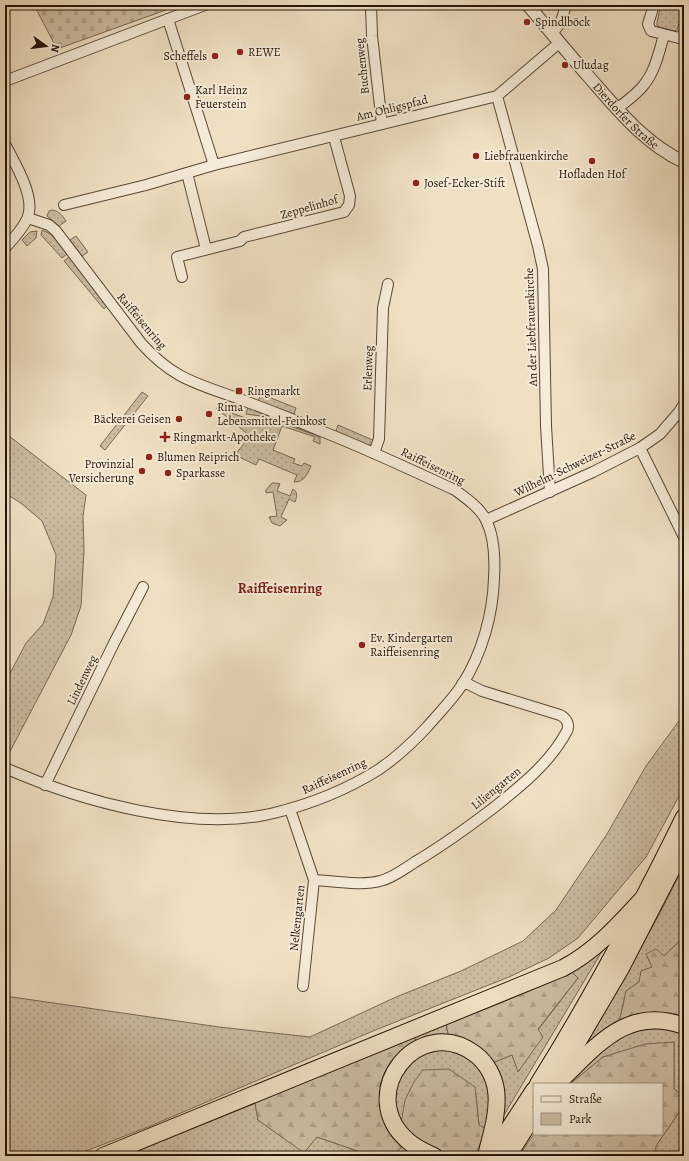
<svg xmlns="http://www.w3.org/2000/svg" width="689" height="1161" font-family="Alegreya,serif">
	<style>
		.green { fill: url(#green-dots); stroke: #796855 }
		.forest { fill: url(#forest-firs); stroke: #796855 }
		.cemetery { fill: url(#cemetery-stones); stroke: #796855 }
		.lines { fill: none; stroke-linecap: round; stroke-linejoin: round }
		.minor-casing { stroke: #584736; stroke-width: 12 }
		.tertiary-casing { stroke: #584736; stroke-width: 14 }
		.trunk-casing { stroke: #251407; stroke-width: 18 }
		.minor { stroke: #f5ebd8; stroke-width: 10 }
		.tertiary { stroke: #f5ebd8; stroke-width: 12 }
		.trunk { stroke: #f0e0c3; stroke-width: 16 }
		.poi-dot { fill: #8f2418; stroke: #f5ebd8; stroke-width: 1.5 }
		.labels { text-anchor: middle; dominant-baseline: central; stroke-width: 4; stroke-linejoin: round; paint-order: stroke }
		.poi-label { font-size: 12px; fill: #251407; stroke: #f5ebd8; text-anchor: start }
		.street-label { font-size: 12px; fill: #251407; stroke: #f5ebd8 }
		.quarter-label { font-size: 14px; font-weight: bold; fill: #7a1f14; stroke: #f5ebd8 }
	</style>
	<defs>
		<pattern id="green-dots" width="8" height="8" patternUnits="userSpaceOnUse"><rect width="8" height="8" fill="#cdbda3"/><path d="M2 2h.1M6 6h.1" fill="none" stroke="#b0a28b" stroke-width="1.8" stroke-linecap="round"/></pattern>
		<pattern id="forest-firs" width="22" height="20" patternUnits="userSpaceOnUse"><rect width="22" height="20" fill="#cdbda3"/><path d="M5 1l3.5 6h-7zM16 11l3.5 6h-7z" fill="#b0a28b"/></pattern>
		<pattern id="cemetery-stones" width="16" height="16" patternUnits="userSpaceOnUse"><rect width="16" height="16" fill="#cdbda3"/><path d="M2 7V4a2 2 0 0 1 4 0v3zM10 15v-3a2 2 0 0 1 4 0v3z" fill="#b0a28b"/></pattern>
	</defs>
	<rect width="100%" height="100%" fill="#f0e0c3"/>
	<filter id="stains"><feTurbulence type="fractalNoise" baseFrequency=".005" numOctaves="4"/><feColorMatrix values="0 0 0 0 .2 0 0 0 0 .09 0 0 0 0 .02 0 0 0 .5 -.17"/></filter>
	<radialGradient id="worn" r=".72"><stop offset=".6" stop-color="#630" stop-opacity="0"/><stop offset="1" stop-color="#630" stop-opacity=".3"/></radialGradient>
	<g class="green">
		<polygon points="661,5 684,5 677,30 674,31 657,26 657,22"/>
		<path d="M52,210C59,211 62,215 66,221L59,226L47,216L49,211Z"/>
		<path d="M42,230C54,234 59,243 67,254L62,258L41,235Z"/>
		<polygon points="37,231 36,238 27,246 22,240 30,232"/>
		<polygon points="76,236 88,252 82,256 70,240"/>
		<polygon points="69,257 107,306 104,309 64,261"/>
		<polygon points="142,392 148,396 105,450 100,446"/>
		<polygon points="261,394 296,408 294,414 258,401"/>
		<polygon points="248,407 282,419 246,414"/>
		<path d="M216,408L249,419L282,423L320,437V444L313,441L315,437L282,426L273,450L295,459L293,463L302,466L304,463L311,466C307,474 305,482 294,482L297,475L259,459L256,465L235,455L250,436Z"/>
		<polygon points="338,425 375,441 370,445 366,445 336,431"/>
		<polygon points="5,433 86,495 83,516 84,550 81,606 71,635 5,761 5,700 7,695 5,694 5,685 8,677 26,643 43,624 53,597 56,555 42,521 22,504 5,493"/>
		<path d="M272,483H276L280,484L277,491L290,496L293,489C298,492 297,497 295,502L289,499L281,517L287,520L280,526L272,523L269,517L277,516L273,492L266,493V490Z"/>
		<polygon points="684,714 684,787 646,857 578,938 549,958 509,977 373,1031 148,1127 73,1156 5,1156 5,996 219,1027 310,1037 396,997 461,971 523,941 556,910 607,834 646,766"/>
		<polygon points="684,865 684,937 652,967 639,982 626,991 619,1023 580,1055 659,915"/>
		<polygon points="604,948 501,1120 492,1063 512,1055 519,1071 538,1030 578,978 571,971"/>
		<polygon points="446,1024 449,1038 417,1044 414,1036"/>
		<polygon points="650,1025 684,1032 684,1097 674,1089 674,1042 603,1057 570,1084 568,1084 582,1065 614,1037"/>
		<path d="M433,1049C464,1049 485,1063 491,1095C492,1103 487,1120 486,1129L479,1125L475,1087L401,1123L393,1098L402,1071L411,1060Z"/>
		<polygon points="255,1103 258,1120 304,1152 317,1137 372,1156 122,1156"/>
		<polygon points="684,1105 684,1156 655,1156 656,1146"/>
		<polygon points="404,1145 420,1156 391,1156"/>
	</g>
	<g class="forest">
		<polygon points="684,937 684,1021 619,1023 626,991 639,982 641,971 652,967 646,954 656,949 664,956"/>
		<polygon points="571,971 578,978 538,1029 543,1037 518,1072 512,1055 492,1063 449,1038 446,1024"/>
		<polygon points="414,1036 417,1044 387,1073 404,1145 391,1156 372,1156 317,1137 304,1153 258,1120 255,1103"/>
		<polygon points="674,1042 674,1089 684,1097 684,1105 656,1146 655,1156 519,1156 534,1134 662,1134 662,1084 570,1084 603,1057 645,1044"/>
		<path d="M449,1069L475,1087L479,1125L486,1129L475,1156C469,1156 462,1157 456,1156C436,1152 414,1139 401,1123L405,1100L414,1082L423,1070Z"/>
	</g>
	<polygon class="cemetery" points="34,5 180,5 57,49"/>
	<g class="lines">
		<g class="minor-casing">
			<g id="minor">
				<polyline points="371,5 372,36 382,124"/>
				<polyline points="654,5 648,24 651,31 679,38 684,33"/>
				<polyline points="168,19 214,165 497,96 559,43"/>
				<polyline points="552,34 561,22 566,5"/>
				<polyline points="5,81 205,5"/>
				<polyline points="497,96 538,246 543,269 546,426 550,492"/>
				<path d="M617,109C625,102 636,95 643,86C655,72 659,52 664,35"/>
				<path d="M5,144C14,162 37,198 27,219C22,230 13,239 5,248"/>
				<polyline points="187,173 206,249"/>
				<polyline points="64,205 146,185 214,165"/>
				<polyline points="182,277 177,257 240,241 244,237 344,212 349,205 350,196 334,137"/>
				<polyline points="640,448 684,537"/>
				<polyline points="374,453 379,439 383,308 388,284"/>
				<polyline points="486,520 593,472 640,448 660,434 679,412 684,404"/>
				<path d="M5,768C80,801 193,833 274,813C311,804 346,790 378,770C396,758 413,742 427,727C439,713 452,700 462,685C482,654 493,614 494,578C495,561 494,536 486,520C480,508 466,498 455,490C409,469 363,447 316,429C290,418 263,408 237,398C195,383 172,378 141,343L56,231L49,225L28,218"/>
				<polyline points="45,785 114,643 143,587"/>
				<polyline points="290,809 314,880 303,986"/>
				<path d="M314,880C333,881 362,886 380,881C393,878 404,869 415,862C442,846 467,828 492,809C521,786 550,763 567,731C570,724 566,718 560,715L482,691L468,684H462"/>
			</g>
		</g>
		<g class="tertiary-casing">
			<g id="tertiary">
				<path id="s1" d="M528,5C548,29 568,53 589,77C617,109 645,144 684,162"/>
			</g>
		</g>
		<g class="trunk-casing">
			<g id="trunk">
				<path d="M565,1076C600,1042 630,1006 684,1026"/>
				<path d="M538,1084C592,998 639,909 684,817"/>
				<polyline points="553,1084 620,970 684,846"/>
				<path d="M103,1156L563,968C597,950 621,922 646,895"/>
				<path d="M434,1156C425,1152 416,1148 408,1141C354,1094 418,1012 475,1054C486,1062 494,1076 496,1090C499,1112 491,1135 486,1156"/>
				<polyline points="491,1156 534,1090"/>
				<polyline points="508,1156 534,1115"/>
			</g>
		</g>
		<use href="#minor" class="minor"/>
		<use href="#tertiary" class="tertiary"/>
		<use href="#trunk" class="trunk"/>
	</g>
	<g class="poi-dot">
		<circle cx="527" cy="22" r="4"/>
		<circle cx="240" cy="52" r="4"/>
		<circle cx="215" cy="56" r="4"/>
		<circle cx="565" cy="65" r="4"/>
		<circle cx="187" cy="97" r="4"/>
		<circle cx="476" cy="156" r="4"/>
		<circle cx="592" cy="161" r="4"/>
		<circle cx="416" cy="183" r="4"/>
		<rect x="235" y="387" width="8" height="8" rx="2"/>
		<circle cx="209" cy="414" r="4"/>
		<circle cx="179" cy="419" r="4"/>
		<path d="M163 431h4v4h4v4h-4v4h-4v-4h-4v-4h4z"/>
		<circle cx="149" cy="457" r="4"/>
		<circle cx="142" cy="471" r="4"/>
		<circle cx="168" cy="473" r="4"/>
		<circle cx="362" cy="645" r="4"/>
	</g>
	<g class="labels">
		<g class="poi-label">
			<text x="535" y="22">Spindlböck</text>
			<text x="248" y="52">REWE</text>
			<text x="207" y="56" text-anchor="end">Scheffels</text>
			<text x="573" y="65">Uludag</text>
			<text x="195" y="90">Karl Heinz<tspan x="195" dy="14">Feuerstein</tspan></text>
			<text x="484" y="156">Liebfrauenkirche</text>
			<text x="592" y="174" text-anchor="middle">Hofladen Hof</text>
			<text x="424" y="183">Josef-Ecker-Stift</text>
			<text x="247" y="391">Ringmarkt</text>
			<text x="217" y="407">Rima<tspan x="217" dy="14">Lebensmittel-Feinkost</tspan></text>
			<text x="171" y="419" text-anchor="end">Bäckerei Geisen</text>
			<text x="173" y="437">Ringmarkt-Apotheke</text>
			<text x="157" y="457">Blumen Reiprich</text>
			<text x="134" y="464" text-anchor="end">Provinzial<tspan x="134" dy="14">Versicherung</tspan></text>
			<text x="176" y="473">Sparkasse</text>
			<text x="370" y="638">Ev. Kindergarten<tspan x="370" dy="14">Raiffeisenring</tspan></text>
		</g>
		<g class="street-label">
			<text transform="translate(362 66) rotate(-96)">Buchenweg</text>
			<text transform="translate(392 108) rotate(-14)">Am Ohligspfad</text>
			<text stroke="none"><textPath href="#s1" startOffset="148">Dierdorfer Straße</textPath></text>
			<text transform="translate(309 207) rotate(-16)">Zeppelinhof</text>
			<text transform="translate(142 321) rotate(50)">Raiffeisenring</text>
			<text transform="translate(531 327) rotate(-92)">An der Liebfrauenkirche</text>
			<text transform="translate(368 368) rotate(-88)">Erlenweg</text>
			<text transform="translate(575 464) rotate(-26)">Wilhelm-Schweizer-Straße</text>
			<text transform="translate(433 466) rotate(26)">Raiffeisenring</text>
			<text transform="translate(82 680) rotate(-64)">Lindenweg</text>
			<text transform="translate(334 776) rotate(-25)">Raiffeisenring</text>
			<text transform="translate(496 788) rotate(-39)">Liliengarten</text>
			<text transform="translate(297 918) rotate(-84)">Nelkengarten</text>
		</g>
		<g class="quarter-label">
			<text x="280" y="588">Raiffeisenring</text>
		</g>
	</g>
	<rect width="689" height="1161" fill="none" stroke="#f0e0c3" stroke-width="20"/>
	<rect x="6" y="6" width="677" height="1149" fill="none" stroke="#251407" stroke-width="2"/>
	<rect x="10" y="10" width="669" height="1141" fill="none" stroke="#251407"/>
	<rect x="533" y="1083" width="130" height="52" fill="#f5ebd8" stroke="#a29584"/>
	<rect x="541" y="1096" width="20" height="6" fill="#f5ebd8" stroke="#a29584"/>
	<text x="569" y="1103" font-size="12" fill="#251407">Straße</text>
	<rect x="541" y="1113" width="20" height="12" fill="#cdbda3" stroke="#a29584"/>
	<text x="569" y="1123" font-size="12" fill="#251407">Park</text>
	<g transform="translate(46 46) rotate(104)" stroke="#f5ebd8" stroke-width="3" paint-order="stroke">
	<path d="M0-3L7 15L0 10L-7 15Z" fill="#251407"/>
	<text y="-6" font-size="11" font-weight="bold" text-anchor="middle" fill="#251407">N</text>
	</g>
	<rect width="100%" height="100%" filter="url(#stains)"/>
	<rect width="100%" height="100%" fill="url(#worn)"/>
</svg>
